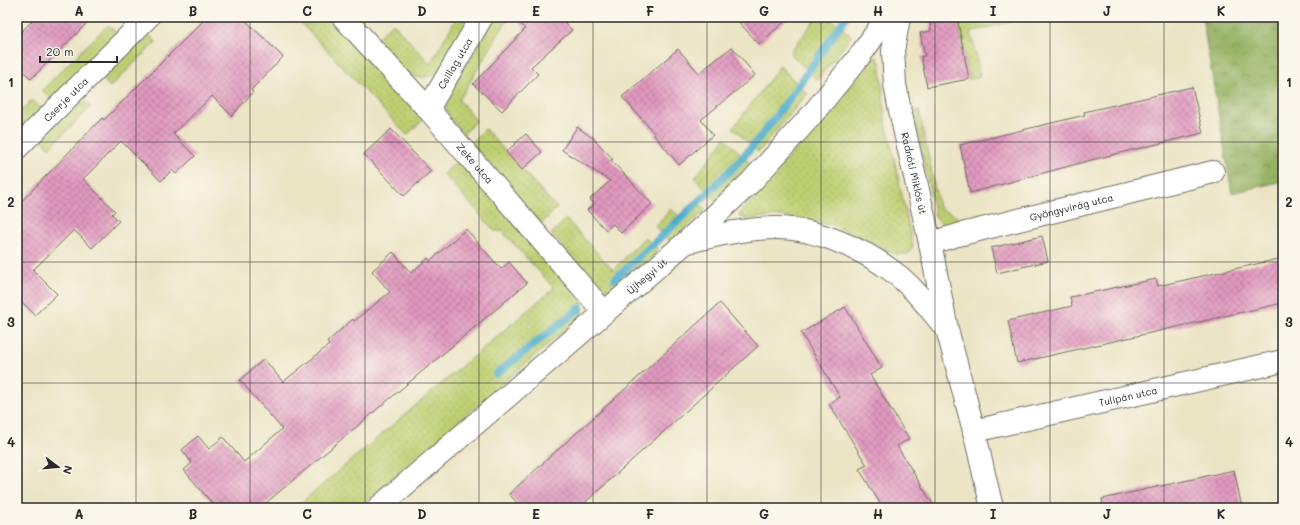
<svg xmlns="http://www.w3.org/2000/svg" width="1300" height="525" font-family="Mali,sans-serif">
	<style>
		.grass { fill: url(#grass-dots); stroke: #747d4e }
		.forest { fill: url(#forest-crowns); stroke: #606e48 }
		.garden { fill: url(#garden-furrows); stroke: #747d4e }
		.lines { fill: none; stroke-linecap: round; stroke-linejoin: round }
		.stream { stroke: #49abc9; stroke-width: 8 }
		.building { fill: url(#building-cross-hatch) }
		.street-casing { stroke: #6e6c61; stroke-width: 24 }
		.street { stroke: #fff; stroke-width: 22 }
		.grid { fill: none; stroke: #2b2b2b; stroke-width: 1; stroke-opacity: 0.55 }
		.labels { text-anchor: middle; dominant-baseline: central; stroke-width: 4; stroke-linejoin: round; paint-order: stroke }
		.street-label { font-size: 10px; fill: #2b2b2b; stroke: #fbf7ec }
		.neatline { fill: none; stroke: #2b2b2b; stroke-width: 1.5 }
		.grid-label { font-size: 13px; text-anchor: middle; font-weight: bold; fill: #2b2b2b }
	</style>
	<defs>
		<pattern id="grass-dots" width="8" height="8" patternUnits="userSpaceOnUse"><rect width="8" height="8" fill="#becf72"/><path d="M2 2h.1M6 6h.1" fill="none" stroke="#a3b263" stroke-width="1.8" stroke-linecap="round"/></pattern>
		<pattern id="forest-crowns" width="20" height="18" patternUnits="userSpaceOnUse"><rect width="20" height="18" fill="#96b264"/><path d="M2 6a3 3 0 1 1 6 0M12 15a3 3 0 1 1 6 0" fill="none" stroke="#7b9153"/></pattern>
		<pattern id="garden-furrows" width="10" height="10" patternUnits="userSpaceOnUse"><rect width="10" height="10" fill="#becf72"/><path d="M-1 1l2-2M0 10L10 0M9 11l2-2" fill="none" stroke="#a3b263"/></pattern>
		<pattern id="building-cross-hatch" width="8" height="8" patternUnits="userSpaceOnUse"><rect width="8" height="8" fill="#e199bf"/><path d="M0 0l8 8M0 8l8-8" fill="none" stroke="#b77d9b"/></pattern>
	</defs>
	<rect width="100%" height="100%" fill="#fbf7ec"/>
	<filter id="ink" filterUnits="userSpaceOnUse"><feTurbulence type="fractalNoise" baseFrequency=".025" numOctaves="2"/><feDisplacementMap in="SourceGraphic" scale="8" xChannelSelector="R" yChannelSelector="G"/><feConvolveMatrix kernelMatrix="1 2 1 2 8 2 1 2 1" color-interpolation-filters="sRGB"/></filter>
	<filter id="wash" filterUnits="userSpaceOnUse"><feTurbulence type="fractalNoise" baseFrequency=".012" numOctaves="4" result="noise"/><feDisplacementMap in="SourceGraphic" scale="16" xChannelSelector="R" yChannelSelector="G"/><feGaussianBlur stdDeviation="0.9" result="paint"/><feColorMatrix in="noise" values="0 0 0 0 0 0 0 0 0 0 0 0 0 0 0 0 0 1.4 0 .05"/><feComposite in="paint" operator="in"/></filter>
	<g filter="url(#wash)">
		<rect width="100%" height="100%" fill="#ebe4c5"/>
		<g class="grass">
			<polygon points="299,17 331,17 423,120 407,135 297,19"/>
			<path d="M457,17H472L440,71C408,91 395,60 377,38L393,23L430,64Z"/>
			<path d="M494,17H509L459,100L476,120L464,134C452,121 444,116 447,98Z"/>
			<polygon points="817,17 828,17 852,36 817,80 790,53"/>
			<polygon points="957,17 1029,17 971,32 980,77 969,79"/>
			<polygon points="108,25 119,35 52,100 42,90"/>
			<polygon points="146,31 156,42 110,87 101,77"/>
			<polygon points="877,57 880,63 885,117 913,246 908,254 896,254 833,225 780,216 745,219 739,216 742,210 829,112 869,59"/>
			<polygon points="780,66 807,94 758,152 733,128"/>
			<polygon points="81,97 91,107 49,148 40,138"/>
			<polygon points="32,100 44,111 21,134 17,130 17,115"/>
			<path d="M919,110L939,208L962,219L963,226C950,227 942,227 935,216L914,112Z"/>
			<polygon points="485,129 557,208 541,224 471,143"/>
			<polygon points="743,156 750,163 715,200 708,192"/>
			<polygon points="459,160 582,301 583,309 581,316 358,508 295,508 554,288 502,231 495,231 443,174"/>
			<polygon points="698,202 705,211 670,242 655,226 671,209 681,218"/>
			<path d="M566,219L613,270L645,237L659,251C649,260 623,286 612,288C607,290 602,288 597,286L551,234Z"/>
		</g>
		<polygon class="forest" points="1202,17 1283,17 1283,181 1232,193"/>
		<polygon class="garden" points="725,138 743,156 708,192 695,178"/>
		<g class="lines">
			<g class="stream">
				<path d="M615,279C658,239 703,200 743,157C781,114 813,64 846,17"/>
				<polyline points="496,374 580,308"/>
			</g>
		</g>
		<g id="blocks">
			<g class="building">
				<polygon points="36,17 93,17 31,79 17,65 17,36"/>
				<polygon points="207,17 242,17 283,57 251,90 253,92 232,116 212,96 173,134 195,156 176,174 172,170 161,181 121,141 83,179 115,211 112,214 119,221 92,248 74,230 33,270 57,294 35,315 17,297 17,206 102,118 104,120"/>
				<polygon points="514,17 559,17 572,30 531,67 538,74 502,111 473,84 525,29"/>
				<polygon points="734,17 790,17 759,44"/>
				<polygon points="929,17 957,17 969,79 927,87 921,56 925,56 920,33 931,31"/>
				<polygon points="732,47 755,75 701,120 713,135 679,165 654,135 655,134 622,97 678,49 699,73"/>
				<polygon points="1192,87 1203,133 1095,159 970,193 960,145 1085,115 1084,112"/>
				<polygon points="577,127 593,138 613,159 611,160 652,204 621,233 613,224 606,230 587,210 594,204 590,199 610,181 562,150"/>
				<polygon points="391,129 431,171 404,196 364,154"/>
				<polygon points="526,134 542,152 522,170 506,152"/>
				<polygon points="466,229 501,269 509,262 527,283 260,508 216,508 184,470 192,463 182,450 198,436 209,449 223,437 244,462 282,429 240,380 264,359 283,382 329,345 327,342 353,319 354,321 390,292 372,271 393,252 411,273 428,258 430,261"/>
				<polygon points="1042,236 1048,261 997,273 991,248"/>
				<polygon points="1283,258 1283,303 1017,363 1008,321 1072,306 1070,297 1156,279 1158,286"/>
				<polygon points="720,303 758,346 579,508 522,508 509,494"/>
				<polygon points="845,307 882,368 870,375 909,439 897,446 935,508 883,508 859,469 867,465 829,404 840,397 801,333"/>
				<polygon points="1234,470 1242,508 1103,508 1102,499"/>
			</g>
		</g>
	</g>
	<g filter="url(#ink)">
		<use href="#blocks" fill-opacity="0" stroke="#6e6c61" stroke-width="1"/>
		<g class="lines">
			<g class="street-casing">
				<g id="street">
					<path id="s1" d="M343,17L428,109L604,312"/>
					<path id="s2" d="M899,17L893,51L895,84L899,106L930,243L947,329L974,431L992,508"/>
					<path id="s3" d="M428,109L482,17"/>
					<path id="s4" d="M17,148L148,17"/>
					<path d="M688,242C717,235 747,228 777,228C815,228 863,249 892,271C913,286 928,307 944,326"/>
					<path id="s5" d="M930,243L958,235L1213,172"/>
					<path id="s6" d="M974,431L1283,361"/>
					<path id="s7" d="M378,508L685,243L751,182L810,117L859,57L887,17"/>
				</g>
			</g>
			<use href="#street" class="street"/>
		</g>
	</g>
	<path class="grid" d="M136,17V508M250,17V508M365,17V508M479,17V508M593,17V508M707,17V508M821,17V508M935,17V508M1050,17V508M1164,17V508M17,142H1283M17,262H1283M17,383H1283"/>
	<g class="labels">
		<g class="street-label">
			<text stroke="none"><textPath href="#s3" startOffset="53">Csillag utca</textPath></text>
			<text stroke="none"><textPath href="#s4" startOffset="69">Cserje utca</textPath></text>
			<text stroke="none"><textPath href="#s1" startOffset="197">Zeke utca</textPath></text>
			<text stroke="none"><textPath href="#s2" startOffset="159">Radnóti Miklós út</textPath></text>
			<text stroke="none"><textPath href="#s5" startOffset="146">Gyöngyvirág utca</textPath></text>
			<text stroke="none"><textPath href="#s7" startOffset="355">Újhegyi út</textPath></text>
			<text stroke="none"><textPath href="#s6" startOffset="158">Tulipán utca</textPath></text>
		</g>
	</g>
	<rect width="1300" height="525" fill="none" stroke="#fbf7ec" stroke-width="44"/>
	<g transform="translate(58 467) rotate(106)" stroke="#fbf7ec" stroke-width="3" paint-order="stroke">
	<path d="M0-3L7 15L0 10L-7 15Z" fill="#2b2b2b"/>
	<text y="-6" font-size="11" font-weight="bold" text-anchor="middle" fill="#2b2b2b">N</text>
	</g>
	<path d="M40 56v6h77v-6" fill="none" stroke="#2b2b2b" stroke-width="2"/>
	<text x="46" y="56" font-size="12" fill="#2b2b2b" stroke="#fbf7ec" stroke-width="3" paint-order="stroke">20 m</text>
	<rect x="22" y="22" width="1256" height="481" class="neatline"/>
	<g class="grid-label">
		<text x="79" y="16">A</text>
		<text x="193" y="16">B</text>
		<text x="307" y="16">C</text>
		<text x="422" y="16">D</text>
		<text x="536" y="16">E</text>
		<text x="650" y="16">F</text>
		<text x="764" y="16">G</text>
		<text x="878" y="16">H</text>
		<text x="993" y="16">I</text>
		<text x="1107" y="16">J</text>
		<text x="1221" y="16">K</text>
		<text x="11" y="87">1</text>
		<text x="1289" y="87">1</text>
		<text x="11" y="207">2</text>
		<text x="1289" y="207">2</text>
		<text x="11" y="327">3</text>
		<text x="1289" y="327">3</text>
		<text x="11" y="447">4</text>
		<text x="1289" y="447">4</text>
		<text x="79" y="519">A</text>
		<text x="193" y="519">B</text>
		<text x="307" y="519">C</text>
		<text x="422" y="519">D</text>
		<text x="536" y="519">E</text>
		<text x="650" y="519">F</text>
		<text x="764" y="519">G</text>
		<text x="878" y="519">H</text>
		<text x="993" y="519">I</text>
		<text x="1107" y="519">J</text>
		<text x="1221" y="519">K</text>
	</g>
</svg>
